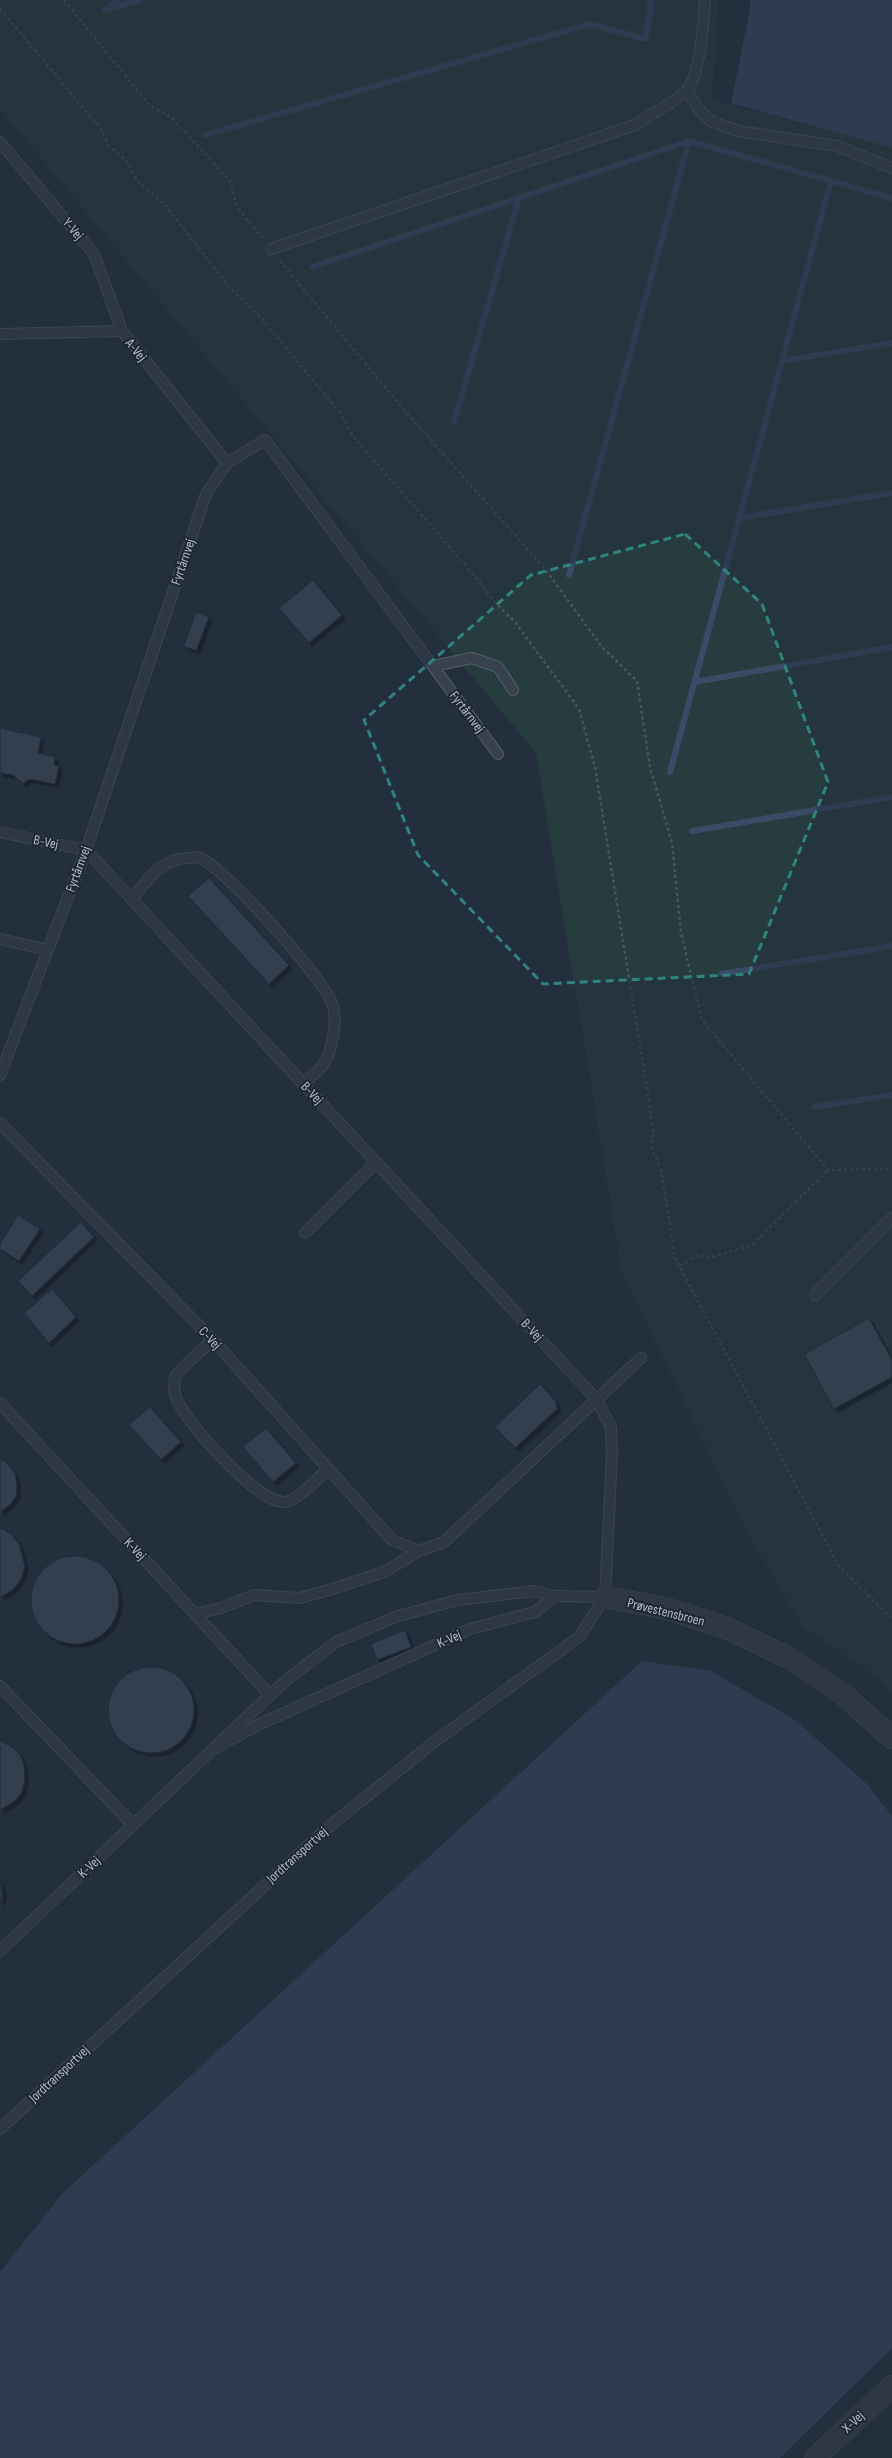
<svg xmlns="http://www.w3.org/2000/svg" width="892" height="2458" font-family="'Sofia Sans Condensed',sans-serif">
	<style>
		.green { fill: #263c3f }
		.water { fill: #394c67 }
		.pier { fill: #242f3e }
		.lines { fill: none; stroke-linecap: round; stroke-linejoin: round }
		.stream { stroke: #394c67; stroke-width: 6 }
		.building { fill: #455162; stroke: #1f2835; filter: url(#shadow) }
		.lane-casing { stroke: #565f6c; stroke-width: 12 }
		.street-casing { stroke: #565f6c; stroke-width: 22 }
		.path { stroke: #44595c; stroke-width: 2.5; stroke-dasharray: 3 3; stroke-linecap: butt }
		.lane { stroke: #38414e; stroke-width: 10 }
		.street { stroke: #38414e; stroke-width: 21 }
		.marked { fill: none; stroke: #308480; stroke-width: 3; stroke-dasharray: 8 5; stroke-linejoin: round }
		.labels { text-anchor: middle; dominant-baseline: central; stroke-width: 4; stroke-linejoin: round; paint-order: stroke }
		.street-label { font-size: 14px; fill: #b4bcc9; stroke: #1d2633 }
	</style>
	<defs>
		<filter id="shadow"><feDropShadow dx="3.5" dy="3.5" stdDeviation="0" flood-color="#0009"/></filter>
	</defs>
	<rect width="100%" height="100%" fill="#242f3e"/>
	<polygon class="green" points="0,0 718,0 716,52 711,99 892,148 892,1693 880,1679 803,1627 748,1534 622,1273 536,753 0,109"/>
	<g class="water">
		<polygon points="750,0 892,0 892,148 731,103"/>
		<polygon points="642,1661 711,1671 795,1720 867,1784 892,1816 892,2348 780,2458 0,2458 0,2272 62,2194"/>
	</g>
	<polygon class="pier" points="748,0 750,0 750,10 731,103 729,103"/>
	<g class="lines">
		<g class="stream">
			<polyline points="108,8 117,0"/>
			<polyline points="105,10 140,0"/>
			<polyline points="205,135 590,24 645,39 651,7 649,0"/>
			<polyline points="312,267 689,141 892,198"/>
			<polyline points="782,361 892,343"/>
			<polyline points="454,422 519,198"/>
			<polyline points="740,518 892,493"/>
			<polyline points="569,575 689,141"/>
			<polyline points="695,682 892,647"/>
			<polyline points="670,772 831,181"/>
			<polyline points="692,831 892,797"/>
			<polyline points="721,974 892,946"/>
			<polyline points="815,1107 892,1095"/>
		</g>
	</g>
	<g class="building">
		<polygon points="313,580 342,615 309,643 279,608"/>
		<polygon points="196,612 209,617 196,651 184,646"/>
		<polygon points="0,728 41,737 38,753 55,757 54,765 59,766 55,784 29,779 23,784 13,775 0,773"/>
		<polygon points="209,878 289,965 269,984 188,896"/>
		<polygon points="18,1215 40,1229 19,1261 0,1249 0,1244"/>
		<polygon points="81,1222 94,1237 32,1296 18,1281"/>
		<polygon points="52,1289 76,1317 49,1343 24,1313"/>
		<polygon points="869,1318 892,1360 892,1377 834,1409 804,1354"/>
		<polygon points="540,1384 556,1402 557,1409 515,1448 495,1427"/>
		<polygon points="150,1407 181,1442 161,1460 129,1425"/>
		<polygon points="266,1428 296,1463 273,1482 243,1447"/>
		<polygon points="0,1459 7,1463 15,1473 17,1486 16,1496 10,1505 0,1512"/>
		<polygon points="0,1528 11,1534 19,1544 25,1566 21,1579 13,1590 0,1597"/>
		<circle cx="75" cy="1600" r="44"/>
		<polygon points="405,1630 411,1647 377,1660 371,1644"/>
		<circle cx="151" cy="1710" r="43"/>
		<polygon points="0,1741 12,1747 20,1755 24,1765 25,1780 21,1794 15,1801 0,1810"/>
		<polygon points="0,1880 3,1895 0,1903"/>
	</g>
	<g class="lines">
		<g class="lane-casing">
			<g id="lane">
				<polyline points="687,90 699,110 711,121 738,131 837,146 892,168"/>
				<polyline points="0,142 94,254 122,331"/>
				<path d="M271,249L635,125C645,118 681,98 687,90C700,75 704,21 705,0"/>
				<polyline points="0,334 122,331 227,463"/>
				<polyline points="433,666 472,658 498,667 513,690"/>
				<polyline points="0,832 86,850 597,1400 611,1428 612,1454 605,1597"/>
				<path d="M132,900C147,880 160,859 188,858C191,858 197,856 200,858C222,865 328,983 333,1006C337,1024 333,1049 323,1065C318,1072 309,1078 303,1083"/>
				<polyline points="0,939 48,950"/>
				<polyline points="0,1075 86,850 206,494 227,463 265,440 498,754"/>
				<polyline points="0,1123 213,1340 392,1540 419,1551"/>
				<polyline points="305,1233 376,1162"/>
				<polyline points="815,1295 892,1218"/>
				<path d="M213,1340C206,1347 179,1369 176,1376C174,1380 174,1391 175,1395C182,1419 259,1505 285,1502C297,1501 319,1477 328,1469"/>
				<polyline points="0,1403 270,1695 289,1678 336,1642 398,1616 458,1600 533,1591 555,1596"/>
				<polyline points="195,1614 221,1608 254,1595 299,1598 329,1590 384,1572 419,1551 444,1542 641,1358"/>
				<polyline points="0,1686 133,1825"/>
				<polyline points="213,1749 260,1724 470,1629 535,1612 555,1596 605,1597"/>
				<polyline points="0,1951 270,1695"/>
				<polyline points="0,2129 325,1830 434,1742 579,1637 605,1597"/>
			</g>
		</g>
		<g class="street-casing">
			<g id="street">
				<polyline points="605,1597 665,1608 729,1629 789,1658 845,1696 892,1738"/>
				<polyline points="815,2458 892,2386"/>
			</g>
		</g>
		<g class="path">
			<polyline points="64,0 150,106 171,117 230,181 237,207 262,238"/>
			<polyline points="0,9 101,129 109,146 125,159 138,182 166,206 230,288 262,319 342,415 352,435 474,575 493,600 515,622 579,709 595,767 653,1127 652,1149 661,1170 675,1258 839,1566 892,1619"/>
			<polyline points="280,261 400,405 545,569 602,647 637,681 650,767 672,843 681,933 702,1020 828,1170 892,1169"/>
			<polyline points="680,1266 697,1255 709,1258 752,1245 828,1170"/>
		</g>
		<use href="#lane" class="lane"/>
		<use href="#street" class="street"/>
	</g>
	<path d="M0 0H892V2458H0ZM685,534L762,604L828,782L749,974L543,984L418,855L364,720L531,575Z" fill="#242f3e" fill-opacity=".55" fill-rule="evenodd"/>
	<path class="marked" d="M685,534L762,604L828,782L749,974L543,984L418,855L364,720L531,575Z"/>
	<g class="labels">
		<g class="street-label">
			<text transform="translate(73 229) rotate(50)">Y-Vej</text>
			<text transform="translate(136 350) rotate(51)">A-Vej</text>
			<text transform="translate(183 562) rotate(-71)">Fyrtårnvej</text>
			<text transform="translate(467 712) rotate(53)">Fyrtårnvej</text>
			<text transform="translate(46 842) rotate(12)">B-Vej</text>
			<text transform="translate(78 869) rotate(-70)">Fyrtårnvej</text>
			<text transform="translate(312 1093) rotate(47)">B-Vej</text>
			<text transform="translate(532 1330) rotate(47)">B-Vej</text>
			<text transform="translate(210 1338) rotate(47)">C-Vej</text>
			<text transform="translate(135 1549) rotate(47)">K-Vej</text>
			<text transform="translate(666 1612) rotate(14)">Prøvestensbroen</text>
			<text transform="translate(449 1639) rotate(-24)">K-Vej</text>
			<text transform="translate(297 1855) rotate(-42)">Jordtransportvej</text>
			<text transform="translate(89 1867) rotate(-43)">K-Vej</text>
			<text transform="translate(59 2074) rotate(-43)">Jordtransportvej</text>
			<text transform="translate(853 2422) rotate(-43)">X-Vej</text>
		</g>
	</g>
</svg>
